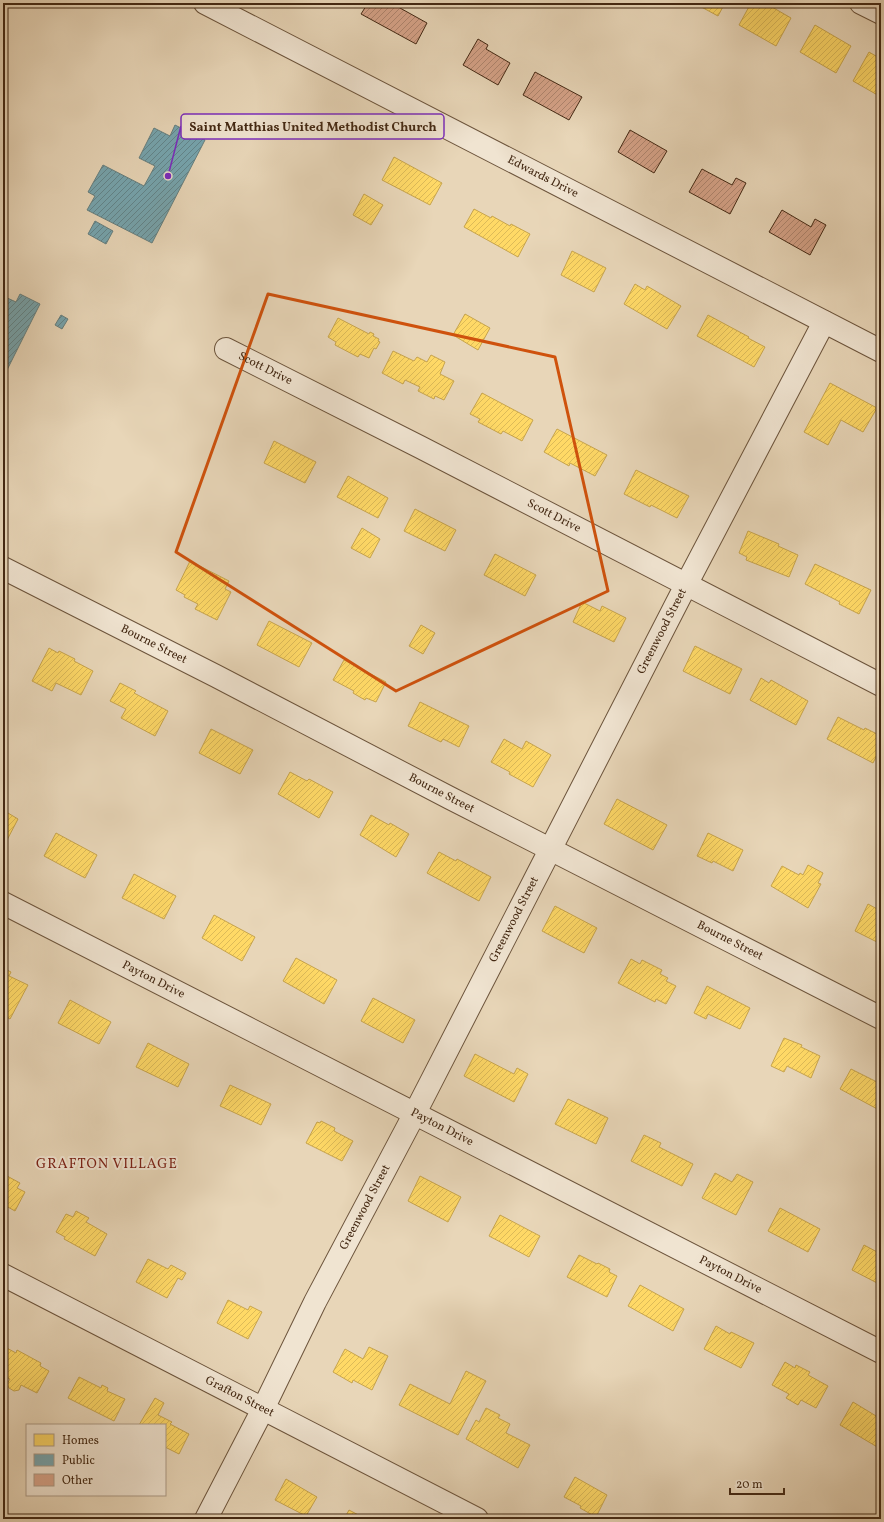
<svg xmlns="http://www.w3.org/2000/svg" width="884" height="1522" font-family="Vollkorn,serif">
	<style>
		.homes { fill: url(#homes-hatch); stroke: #c7a44d }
		.public { fill: url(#public-hatch); stroke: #678080 }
		.building { fill: url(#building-hatch); stroke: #432813 }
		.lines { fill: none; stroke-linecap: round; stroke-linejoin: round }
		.minor-casing { stroke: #6c543c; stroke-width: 24 }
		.minor { stroke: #f0e4d1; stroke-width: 22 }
		.marked { fill: none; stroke: #cf520d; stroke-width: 3; stroke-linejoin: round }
		.labels { text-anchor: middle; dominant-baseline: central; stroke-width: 4; stroke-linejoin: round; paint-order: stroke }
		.street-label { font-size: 12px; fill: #432813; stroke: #f0e4d1 }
		.quarter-label { font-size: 14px; letter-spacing: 1px; fill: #7a1f14; stroke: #f0e4d1 }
		.leader { fill: none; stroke: #7b2cbf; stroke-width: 1.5 }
		.callout-dot { fill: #7b2cbf; stroke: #f0e4d1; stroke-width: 1.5 }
		.callout { fill: #f0e4d1; stroke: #7b2cbf; stroke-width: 1.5 }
		.callout-label { font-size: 13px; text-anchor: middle; font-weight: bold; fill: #432813 }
	</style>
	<defs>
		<pattern id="homes-hatch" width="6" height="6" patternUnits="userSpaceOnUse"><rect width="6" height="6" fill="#ffd966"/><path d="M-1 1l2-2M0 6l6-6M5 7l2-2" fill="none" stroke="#dcba58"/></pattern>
		<pattern id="public-hatch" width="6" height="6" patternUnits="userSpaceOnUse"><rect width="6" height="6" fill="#76a5af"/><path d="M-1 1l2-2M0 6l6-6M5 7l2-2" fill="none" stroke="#62868d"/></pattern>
		<pattern id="building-hatch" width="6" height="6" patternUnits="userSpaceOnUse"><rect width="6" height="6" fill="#d6a389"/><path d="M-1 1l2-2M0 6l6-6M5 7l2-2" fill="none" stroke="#af856f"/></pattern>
	</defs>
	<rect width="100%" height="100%" fill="#e8d6b8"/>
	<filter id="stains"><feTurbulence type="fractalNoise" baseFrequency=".005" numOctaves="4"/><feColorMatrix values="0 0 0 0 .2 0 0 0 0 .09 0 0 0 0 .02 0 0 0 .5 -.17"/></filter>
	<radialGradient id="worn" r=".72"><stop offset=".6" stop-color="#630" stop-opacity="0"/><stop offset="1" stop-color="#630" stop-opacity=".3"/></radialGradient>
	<g class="homes">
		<polygon points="694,3 725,3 718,16"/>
		<polygon points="751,3 765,3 791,18 776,46 739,25"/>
		<polygon points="815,25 851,46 836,73 800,52"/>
		<polygon points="869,52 881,59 881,97 853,81"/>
		<polygon points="394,157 442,183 430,205 382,180"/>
		<polygon points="364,194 383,205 371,225 353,215"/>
		<polygon points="474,209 491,218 492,216 510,226 511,224 530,234 518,257 464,227"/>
		<polygon points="572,251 606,268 594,292 561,275"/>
		<polygon points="635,284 645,290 647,286 681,306 667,329 624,304"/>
		<polygon points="465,314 490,328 478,350 453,335"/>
		<polygon points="708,315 749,337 748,338 765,347 754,367 697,336"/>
		<polygon points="338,318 369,334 370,332 374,334 373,336 379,339 378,341 380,342 376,349 374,348 369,358 360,354 358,357 335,345 336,342 328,337"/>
		<polygon points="393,351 414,361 417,357 427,362 431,355 445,362 440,374 454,381 444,400 435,396 434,399 418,391 420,387 405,380 403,384 382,373"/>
		<polygon points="830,383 877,408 863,432 841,420 828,445 804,432"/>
		<polygon points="482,393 533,420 522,441 503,431 501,434 478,422 480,419 470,414"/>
		<polygon points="557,429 607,455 595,476 570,463 569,466 544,452"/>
		<polygon points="274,441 316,462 305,483 264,463"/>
		<polygon points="636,470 689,496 677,518 651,505 650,507 624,494"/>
		<polygon points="348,476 388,498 378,518 337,497"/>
		<polygon points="415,509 456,530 445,551 404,531"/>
		<polygon points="362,528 380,539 370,558 351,548"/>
		<polygon points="748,531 779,544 778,546 798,555 789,577 746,560 747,557 739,553"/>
		<polygon points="495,554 536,575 525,596 484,575"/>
		<polygon points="190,561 229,581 225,589 231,592 217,620 195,609 198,604 184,597 185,595 176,590"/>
		<polygon points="815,564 871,590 859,614 839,604 840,602 805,584"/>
		<polygon points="582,602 600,611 602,606 626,618 614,642 573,622"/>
		<polygon points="269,621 312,643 299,667 257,645"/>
		<polygon points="421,625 435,633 423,654 409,646"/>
		<polygon points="695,646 742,669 730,694 683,671"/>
		<polygon points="49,648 58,653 59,651 75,659 74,661 93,671 81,695 56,683 52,691 32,681"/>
		<polygon points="344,660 386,682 376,702 366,698 365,700 353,693 354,691 333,680"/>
		<polygon points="761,678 769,683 771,680 808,701 796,725 750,700"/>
		<polygon points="120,683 136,691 134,693 168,711 155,736 121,718 126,709 110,701"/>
		<polygon points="420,702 469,726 459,747 443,739 441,742 408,726"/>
		<polygon points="838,717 864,730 865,728 881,736 881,747 873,763 827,739"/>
		<polygon points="211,729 253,750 240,774 199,753"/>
		<polygon points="504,739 522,749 526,741 551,755 533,787 509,774 510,772 491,762"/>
		<polygon points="290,772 307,781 309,779 333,792 319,818 278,794"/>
		<polygon points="617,799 667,825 653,850 604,824"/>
		<polygon points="3,810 18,819 6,842 3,841"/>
		<polygon points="371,815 389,825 390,823 409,834 396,857 360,835"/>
		<polygon points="56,833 97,855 85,878 44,856"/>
		<polygon points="708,833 743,850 733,871 713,861 712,863 697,856"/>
		<polygon points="439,852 456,861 457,859 491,877 479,901 427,873"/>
		<polygon points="808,865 823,873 818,883 821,884 808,908 771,886 782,866 799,875 800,873 803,875"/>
		<polygon points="134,874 176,896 164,919 122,898"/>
		<polygon points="868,904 879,910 881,907 881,944 855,931"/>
		<polygon points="555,906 597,928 584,953 542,931"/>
		<polygon points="214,915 255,937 242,961 202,938"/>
		<polygon points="296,958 337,980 324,1004 283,981"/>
		<polygon points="631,959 640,964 642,960 662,970 660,974 668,978 666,981 676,986 666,1004 656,999 655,1002 618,983"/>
		<polygon points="3,968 11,972 9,976 28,985 10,1019 3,1015"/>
		<polygon points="707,986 750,1008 740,1029 708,1014 706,1019 694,1013"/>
		<polygon points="373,998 415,1020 403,1043 361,1021"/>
		<polygon points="70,1000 111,1022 99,1044 58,1023"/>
		<polygon points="784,1038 802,1045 801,1047 820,1056 811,1078 787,1066 784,1072 771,1066"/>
		<polygon points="148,1043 189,1064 178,1087 136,1067"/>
		<polygon points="475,1054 514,1074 517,1068 528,1074 514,1102 464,1076"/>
		<polygon points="851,1069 881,1084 881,1111 840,1089"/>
		<polygon points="230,1085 271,1104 261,1125 220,1106"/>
		<polygon points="568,1099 608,1118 596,1144 555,1124"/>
		<polygon points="321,1121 335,1128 334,1131 353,1141 342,1161 306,1143 317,1122 320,1123"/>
		<polygon points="644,1135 661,1143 659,1147 693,1164 682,1186 631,1161"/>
		<polygon points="715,1173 732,1182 737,1174 753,1182 736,1215 702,1198"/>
		<polygon points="7,1176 20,1183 17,1188 25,1192 15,1211 6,1206 3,1209 3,1180 5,1181"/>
		<polygon points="420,1176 461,1197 448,1222 408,1201"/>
		<polygon points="780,1208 820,1229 808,1252 768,1231"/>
		<polygon points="76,1211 89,1218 86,1222 107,1234 95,1256 64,1239 65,1237 56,1232 66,1214 73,1217"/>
		<polygon points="500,1215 540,1236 529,1257 489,1236"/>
		<polygon points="864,1245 881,1254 881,1285 852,1270"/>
		<polygon points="579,1255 597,1264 598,1263 610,1269 609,1272 617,1276 607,1297 567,1277"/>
		<polygon points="148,1259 168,1269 171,1265 186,1273 182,1280 178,1278 167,1298 136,1282"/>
		<polygon points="640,1285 684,1309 673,1331 628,1306"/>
		<polygon points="228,1300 248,1310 250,1306 262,1312 248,1339 217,1323"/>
		<polygon points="716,1326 730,1334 731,1332 754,1343 741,1368 704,1349"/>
		<polygon points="3,1346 16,1353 17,1350 41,1363 40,1366 49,1371 37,1393 21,1385 19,1390 14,1391 9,1388 7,1384 10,1379 3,1376"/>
		<polygon points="369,1347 388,1356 372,1390 353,1380 352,1383 333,1372 345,1349 363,1359"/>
		<polygon points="785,1362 795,1368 796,1365 810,1372 808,1375 828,1386 816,1408 801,1400 798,1405 786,1398 789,1394 772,1385"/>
		<polygon points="466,1371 486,1381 458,1435 399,1405 410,1384 450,1404"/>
		<polygon points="79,1377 101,1388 102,1385 108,1388 107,1391 125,1399 114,1421 68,1398"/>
		<polygon points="155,1398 164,1403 158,1415 172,1422 170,1424 189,1434 179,1454 165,1447 165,1425 139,1425"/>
		<polygon points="853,1402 881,1419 881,1445 879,1448 840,1425"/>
		<polygon points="486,1408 500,1415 498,1418 510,1424 506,1433 530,1445 518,1468 466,1439 476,1420 479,1422"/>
		<polygon points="575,1477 607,1495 596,1517 580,1508 581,1506 564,1497"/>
		<polygon points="286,1479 317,1497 306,1516 275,1500"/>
		<polygon points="349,1510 366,1519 344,1519"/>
	</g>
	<g class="public">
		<polygon points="175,125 205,140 152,243 87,210 95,196 88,192 103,165 144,186 155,166 139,158 154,128 170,136"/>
		<polygon points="95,221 113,231 106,244 88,234"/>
		<polygon points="20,294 40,304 3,378 3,296 16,302"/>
		<polygon points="61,315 68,319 62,329 55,325"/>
	</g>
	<g class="building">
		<polygon points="368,3 402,3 400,8 427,23 416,44 361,14"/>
		<polygon points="478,39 488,45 486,49 510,63 498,85 463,65"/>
		<polygon points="535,72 582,97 569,120 523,95"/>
		<polygon points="630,130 667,151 654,173 618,152"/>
		<polygon points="702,169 732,185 736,178 746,183 730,214 689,192"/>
		<polygon points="782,210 811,227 815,219 826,225 810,255 769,232"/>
	</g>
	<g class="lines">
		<g class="minor-casing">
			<g id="minor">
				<path id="s1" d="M205,3L881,351"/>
				<polyline points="861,3 881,13"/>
				<path id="s2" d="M226,349L420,447L881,685"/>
				<path id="s3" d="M3,568L216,676L450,798L881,1018"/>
				<path id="s4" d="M3,903L881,1352"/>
				<path id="s5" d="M3,1275L477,1519"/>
				<path id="s6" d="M206,1519L263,1409L315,1302L415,1113L686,585L824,322"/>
			</g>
		</g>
		<use href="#minor" class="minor"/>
	</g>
	<path class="marked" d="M268,294L555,357L608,591L396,691L176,552Z"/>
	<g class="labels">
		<g class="street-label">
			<text stroke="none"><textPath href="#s1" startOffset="380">Edwards Drive</textPath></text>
			<text stroke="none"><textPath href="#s2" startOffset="44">Scott Drive</textPath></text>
			<text stroke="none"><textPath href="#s2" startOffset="368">Scott Drive</textPath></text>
			<text stroke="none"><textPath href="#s6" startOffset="998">Greenwood Street</textPath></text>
			<text stroke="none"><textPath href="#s3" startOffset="169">Bourne Street</textPath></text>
			<text stroke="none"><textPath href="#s3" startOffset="493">Bourne Street</textPath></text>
			<text stroke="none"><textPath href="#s6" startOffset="674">Greenwood Street</textPath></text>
			<text stroke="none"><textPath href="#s3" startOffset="817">Bourne Street</textPath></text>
			<text stroke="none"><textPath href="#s4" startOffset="169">Payton Drive</textPath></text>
			<text stroke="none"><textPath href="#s4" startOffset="493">Payton Drive</textPath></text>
			<text stroke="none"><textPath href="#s6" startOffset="350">Greenwood Street</textPath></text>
			<text stroke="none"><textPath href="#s4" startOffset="817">Payton Drive</textPath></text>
			<text stroke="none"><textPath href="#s5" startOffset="266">Grafton Street</textPath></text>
		</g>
		<g class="quarter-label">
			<text x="107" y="1164">GRAFTON VILLAGE</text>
		</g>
	</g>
	<path class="leader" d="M168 176L181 126"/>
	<circle class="callout-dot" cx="168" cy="176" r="4"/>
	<rect class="callout" x="181" y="114" width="263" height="25" rx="4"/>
	<g class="callout-label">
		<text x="313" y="131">Saint Matthias United Methodist Church</text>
	</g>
	<rect width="884" height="1522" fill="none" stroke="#e8d6b8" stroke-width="16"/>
	<rect x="4" y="4" width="876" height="1514" fill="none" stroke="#432813" stroke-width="2"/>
	<rect x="8" y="8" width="868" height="1506" fill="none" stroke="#432813"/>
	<rect x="26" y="1424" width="140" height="72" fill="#f0e4d1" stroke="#ab9985"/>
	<rect x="34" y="1434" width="20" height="12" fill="#ffd966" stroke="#ab9985"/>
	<text x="62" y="1444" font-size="12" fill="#432813">Homes</text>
	<rect x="34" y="1454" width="20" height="12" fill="#76a5af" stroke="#ab9985"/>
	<text x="62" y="1464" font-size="12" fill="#432813">Public</text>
	<rect x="34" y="1474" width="20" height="12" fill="#d6a389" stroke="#ab9985"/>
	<text x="62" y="1484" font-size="12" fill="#432813">Other</text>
	<path d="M730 1488v6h54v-6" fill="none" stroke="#432813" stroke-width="2"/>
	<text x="736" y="1488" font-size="12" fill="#432813" stroke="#f0e4d1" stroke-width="3" paint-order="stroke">20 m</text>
	<rect width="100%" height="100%" filter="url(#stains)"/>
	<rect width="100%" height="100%" fill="url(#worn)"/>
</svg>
